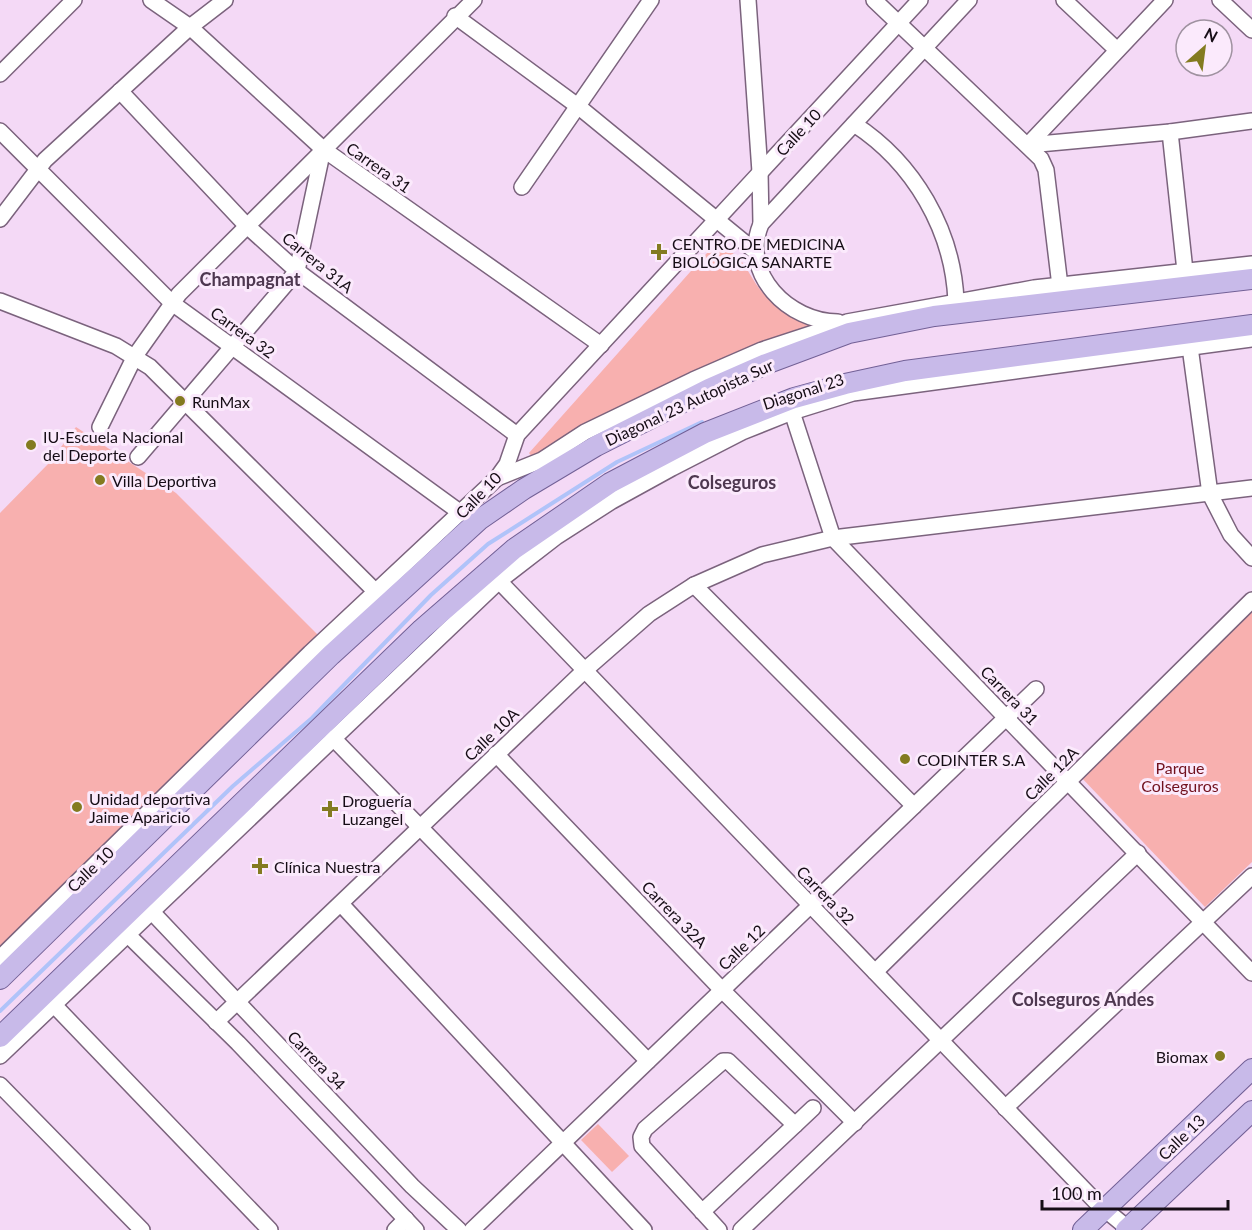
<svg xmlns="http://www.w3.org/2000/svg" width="1252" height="1230" font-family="Lato,sans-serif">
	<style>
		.green { fill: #f8b0af }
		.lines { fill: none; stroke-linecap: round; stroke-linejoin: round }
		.stream { stroke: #b0c3f9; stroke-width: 4 }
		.minor-casing { stroke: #7b637d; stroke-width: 18 }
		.major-casing { stroke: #726096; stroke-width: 22 }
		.minor { stroke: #fff; stroke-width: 15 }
		.major { stroke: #c8bae9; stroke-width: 20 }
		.poi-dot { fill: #837b20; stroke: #fbeafc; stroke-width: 2 }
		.labels { text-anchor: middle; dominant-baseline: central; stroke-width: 6; stroke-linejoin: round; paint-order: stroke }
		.street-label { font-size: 16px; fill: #160d16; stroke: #fbeafc }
		.poi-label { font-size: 16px; fill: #160d16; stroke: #fbeafc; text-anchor: start }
		.park-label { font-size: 16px; fill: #71111e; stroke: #fbeafc }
		.neighbourhood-label { font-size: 18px; font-weight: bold; fill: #4e3850; stroke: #fbeafc }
	</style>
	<rect width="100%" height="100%" fill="#f4d9f6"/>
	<g class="green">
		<path d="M715,248C743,248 747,276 764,294C778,309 797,314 810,326L733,353L582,427L532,457L529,453L707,253Z"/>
		<polygon points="76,427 176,493 323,640 0,958 0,513 49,463"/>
		<polygon points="1252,611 1252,862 1205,907 1078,774"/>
		<polygon points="598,1124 629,1156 612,1172 581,1140"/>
	</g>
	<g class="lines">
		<polyline class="stream" points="0,1011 233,786 312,718 431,595 488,544 617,462 702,422"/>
		<g class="minor-casing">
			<g id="minor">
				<polyline points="151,0 190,27 323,149 601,345"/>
				<polyline points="748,0 760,172 761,224"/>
				<polyline points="874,0 1041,159 1046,170 1060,286"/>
				<polyline points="1064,0 1117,50"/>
				<polyline points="1220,0 1252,30"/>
				<polyline points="455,16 579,107 756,252"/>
				<polyline points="0,74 74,0"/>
				<polyline points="120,91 246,225 297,271 517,435"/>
				<path d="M854,124C914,163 953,230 956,301"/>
				<polyline points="0,131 172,303 461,513"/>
				<polyline points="1170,132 1185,271"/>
				<polyline points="1028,145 1170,132 1252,121"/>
				<polyline points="1028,145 1165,0"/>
				<polyline points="522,187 651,0"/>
				<polyline points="0,219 45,160 190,27 225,0"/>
				<polyline points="0,301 116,346 150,367 375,591"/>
				<path d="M838,322C789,322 740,274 761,224L969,0"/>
				<polyline points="1190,347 1210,494 1231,535 1252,558"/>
				<polyline points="792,412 833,538 1252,973"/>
				<polyline points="100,427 135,356 179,294 474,0"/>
				<polyline points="138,457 297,271 323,149"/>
				<polyline points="497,478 542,460 585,432 693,380 762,350 847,322 1034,288 1252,264"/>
				<polyline points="499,581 1097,1203 1130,1230"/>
				<polyline points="694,585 914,806"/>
				<polyline points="333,738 648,1061"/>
				<polyline points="496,754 722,990 855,1123"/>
				<polyline points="341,904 644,1230"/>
				<polyline points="152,912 412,1186 459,1230"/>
				<polyline points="128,935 238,1043 416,1230"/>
				<polyline points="0,958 310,653 497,478 507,464 517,435 920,0"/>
				<polyline points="875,972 1252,600"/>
				<polyline points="54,1005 270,1230"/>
				<polyline points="216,1022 585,670 649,614 694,585 762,555 833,538 1252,488"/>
				<polyline points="0,1056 499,581 556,537 612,501 672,468 742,432 792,412 853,393 1252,339"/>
				<polyline points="0,1085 142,1230"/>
				<polyline points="1005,1108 1252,876"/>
				<polyline points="795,1125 813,1108"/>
				<polyline points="702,1212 795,1125 728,1061 723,1061 645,1129 641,1137 642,1146 719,1230"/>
				<polyline points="395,1230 406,1219"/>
				<polyline points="472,1230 1036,689"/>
				<polyline points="741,1230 1138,853"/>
			</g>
		</g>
		<g class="major-casing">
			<g id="major">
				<polyline points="0,979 331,655 479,520 524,489 596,446 709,389 766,364 849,333 934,316 1252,279"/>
				<polyline points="0,1037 422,629 514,549 610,483 705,433 794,398 845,384 905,371 1252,325"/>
				<polyline points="1083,1230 1252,1069"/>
				<polyline points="1126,1230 1252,1111"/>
			</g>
		</g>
		<use href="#minor" class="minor"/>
		<use href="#major" class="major"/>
	</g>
	<g class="poi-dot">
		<path d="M656 243h6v6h6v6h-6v6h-6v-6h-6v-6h6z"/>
		<circle cx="180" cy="401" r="6"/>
		<circle cx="31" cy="445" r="6"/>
		<circle cx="100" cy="480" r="6"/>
		<circle cx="905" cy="759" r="6"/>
		<circle cx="77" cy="807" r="6"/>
		<path d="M327 800h6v6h6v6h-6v6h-6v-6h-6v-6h6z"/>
		<path d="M257 857h6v6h6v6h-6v6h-6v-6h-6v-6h6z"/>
		<circle cx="1220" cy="1056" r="6"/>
	</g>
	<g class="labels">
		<g class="street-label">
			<text transform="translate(798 132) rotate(-47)">Calle 10</text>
			<text transform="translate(379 167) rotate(35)">Carrera 31</text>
			<text transform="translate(318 262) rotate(39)">Carrera 31A</text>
			<text transform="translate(243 332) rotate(36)">Carrera 32</text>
			<text transform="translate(803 391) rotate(-18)">Diagonal 23</text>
			<text transform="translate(689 402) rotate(-25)">Diagonal 23 Autopista Sur</text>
			<text transform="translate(478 495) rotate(-46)">Calle 10</text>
			<text transform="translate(1010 695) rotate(46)">Carrera 31</text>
			<text transform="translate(491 734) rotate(-44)">Calle 10A</text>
			<text transform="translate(1051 773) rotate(-45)">Calle 12A</text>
			<text transform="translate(90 869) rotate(-44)">Calle 10</text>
			<text transform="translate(826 895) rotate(46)">Carrera 32</text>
			<text transform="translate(675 914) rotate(46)">Carrera 32A</text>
			<text transform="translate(741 947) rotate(-44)">Calle 12</text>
			<text transform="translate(317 1060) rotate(46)">Carrera 34</text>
			<text transform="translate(1181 1137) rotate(-44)">Calle 13</text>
		</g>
		<g class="poi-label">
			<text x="672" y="243">CENTRO DE MEDICINA<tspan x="672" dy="18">BIOLÓGICA SANARTE</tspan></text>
			<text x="192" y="401">RunMax</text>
			<text x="43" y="436">IU-Escuela Nacional<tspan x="43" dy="18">del Deporte</tspan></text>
			<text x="112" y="480">Villa Deportiva</text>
			<text x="917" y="759">CODINTER S.A</text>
			<text x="89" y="798">Unidad deportiva<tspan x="89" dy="18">Jaime Aparicio</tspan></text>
			<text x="342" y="800">Droguería<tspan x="342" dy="18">Luzangel</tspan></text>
			<text x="274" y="866">Clínica Nuestra</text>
			<text x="1208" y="1056" text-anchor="end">Biomax</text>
		</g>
		<g class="park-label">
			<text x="1180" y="767">Parque<tspan x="1180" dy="18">Colseguros</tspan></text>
		</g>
		<g class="neighbourhood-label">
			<text x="250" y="279">Champagnat</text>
			<text x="732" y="482">Colseguros</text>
			<text x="1083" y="999">Colseguros Andes</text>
		</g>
	</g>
	<g transform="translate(1204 48) rotate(28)"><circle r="28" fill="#fbeafc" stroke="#9f92a0" stroke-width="1.5"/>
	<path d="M0-4.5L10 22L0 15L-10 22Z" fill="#837b20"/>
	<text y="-9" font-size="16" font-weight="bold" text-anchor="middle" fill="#160d16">N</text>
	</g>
	<path d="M1042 1200v9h186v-9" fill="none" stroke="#160d16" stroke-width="3"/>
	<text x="1051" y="1200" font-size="18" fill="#160d16" stroke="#fbeafc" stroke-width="4.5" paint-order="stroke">100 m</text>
</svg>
